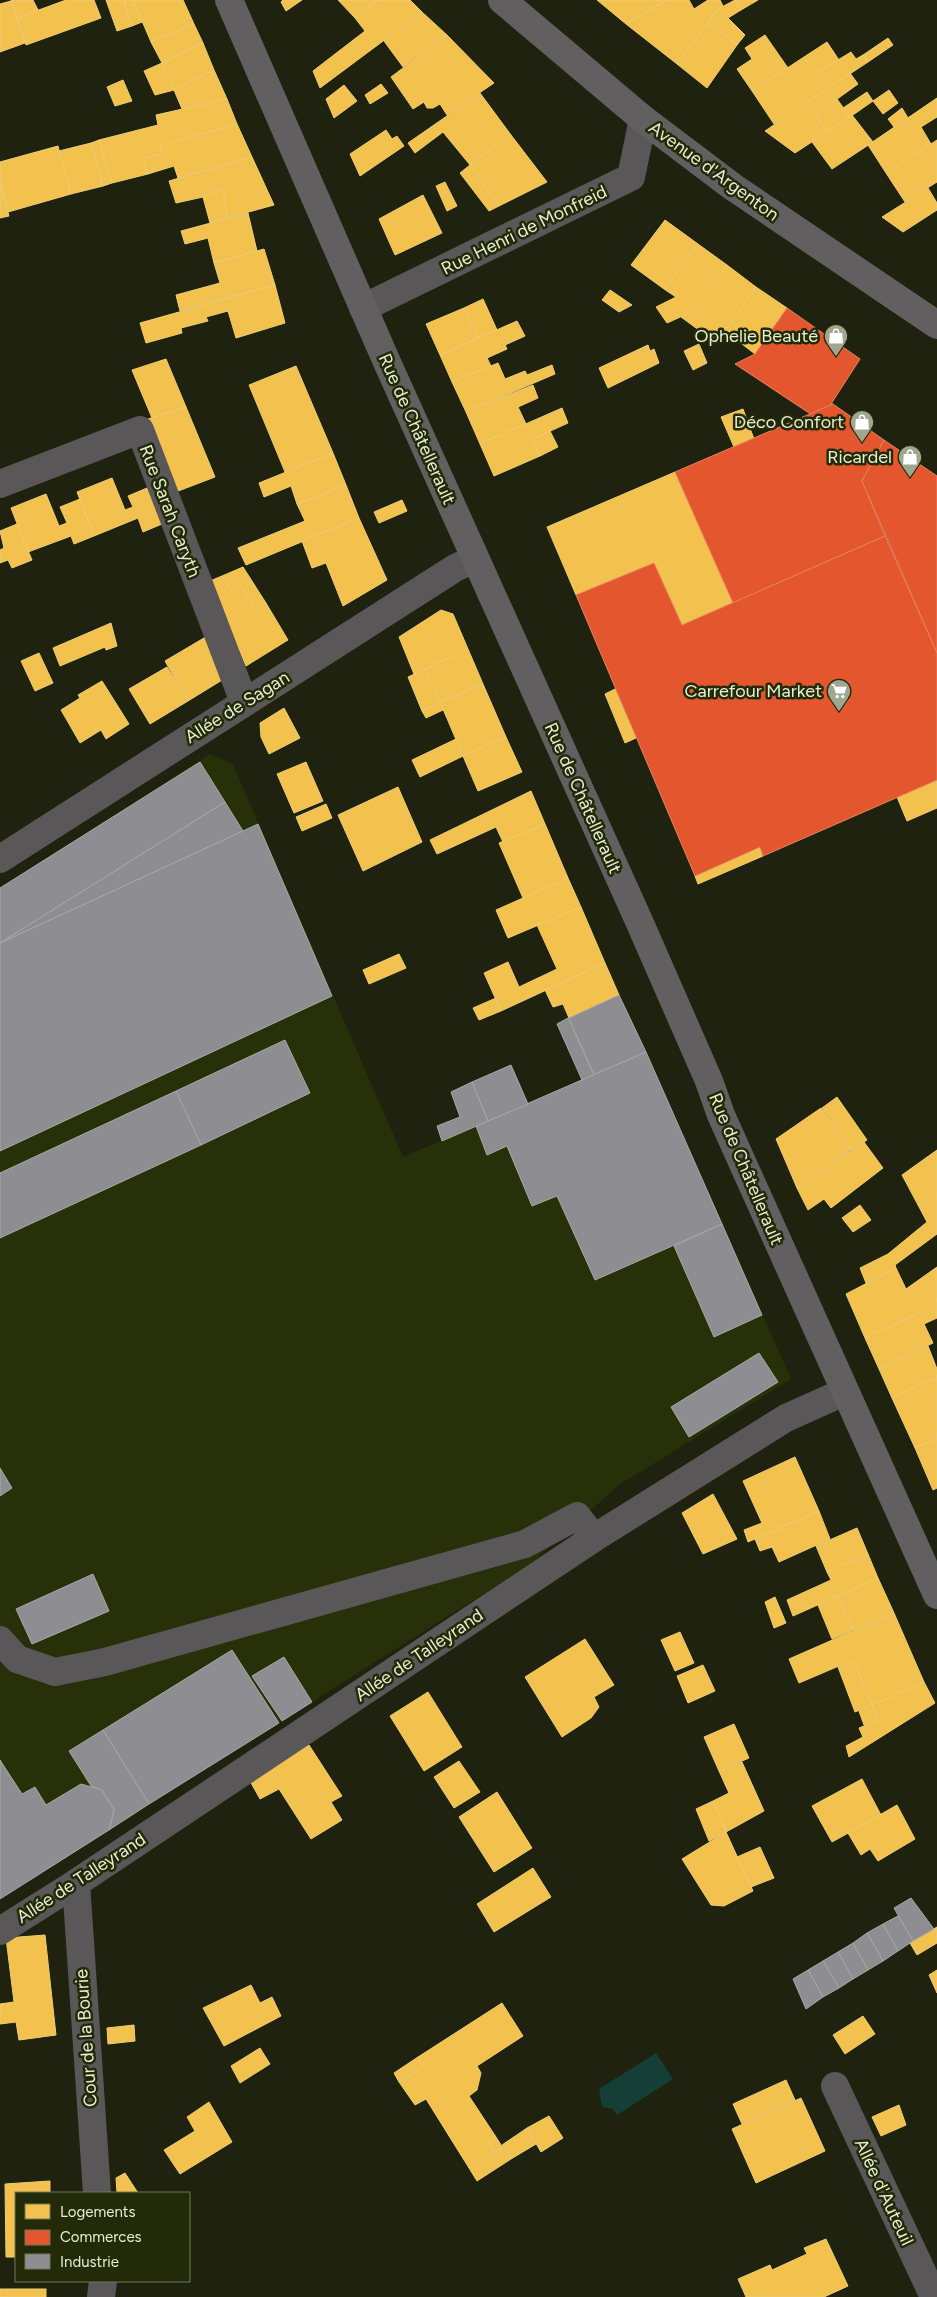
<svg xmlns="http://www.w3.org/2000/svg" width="937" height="2297" font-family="Figtree,sans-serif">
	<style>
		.built { fill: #273008 }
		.water { fill: #143e36 }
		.homes { fill: #f2c14e; stroke: #eece76 }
		.shops { fill: #e4572e; stroke: #e58460 }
		.industry { fill: #8d8d92; stroke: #a8aaa6 }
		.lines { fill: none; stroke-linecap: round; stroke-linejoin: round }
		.minor { stroke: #595758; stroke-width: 28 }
		.major { stroke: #625f61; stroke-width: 28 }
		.labels { text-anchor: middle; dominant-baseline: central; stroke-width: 5; stroke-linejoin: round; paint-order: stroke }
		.street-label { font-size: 18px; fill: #e6eed5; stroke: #222a07 }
		.poi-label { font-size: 18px; fill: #e6eed5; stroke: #222a07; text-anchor: end }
	</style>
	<rect width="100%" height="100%" fill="#1e220f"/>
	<polygon class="built" points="210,754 233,764 403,1157 646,1052 791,1379 619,1485 532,1563 0,1899 0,888"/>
	<polygon class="water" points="656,2053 673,2079 617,2115 613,2109 602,2107 599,2089"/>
	<g class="homes">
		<polygon points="33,0 38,10 17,18 11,0"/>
		<polygon points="66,0 94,0 101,18 26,45 17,18"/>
		<polygon points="106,0 124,0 132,26 117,31"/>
		<polygon points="124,0 133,0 142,22 132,26"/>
		<polygon points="133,0 183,0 194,24 151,42"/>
		<polygon points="283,0 302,0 286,11 281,2"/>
		<polygon points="338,0 378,0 355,18"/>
		<polygon points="378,0 410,0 422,12 320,88 313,71 365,31 355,18"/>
		<polygon points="597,0 667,0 626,24"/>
		<polygon points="667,0 689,0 694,9 708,0 720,0 723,6 677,64 626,24"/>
		<polygon points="735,0 741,10 728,18 745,35 737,45 708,23 718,9"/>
		<polygon points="735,0 758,0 741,10"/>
		<polygon points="11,1 25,43 0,52 0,4"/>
		<polygon points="422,12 447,35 403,67 384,41"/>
		<polygon points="708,23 737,45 707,88 677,64"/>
		<polygon points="194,24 203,43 162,63 151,42"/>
		<polygon points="447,35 494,83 447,115 440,104 433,108 427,108 424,102 413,109 391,77"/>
		<polygon points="765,35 788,68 752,91 737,69 752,59 745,48"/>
		<polygon points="888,38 893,45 868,62 863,55"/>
		<polygon points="827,42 839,60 815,74 804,57"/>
		<polygon points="203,43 214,70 174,90 162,63"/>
		<polygon points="851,52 856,59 863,55 868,62 774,124 752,91 804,57 815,74"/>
		<polygon points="162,63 174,90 155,95 144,71"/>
		<polygon points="214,70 227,99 182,109 174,90"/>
		<polygon points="850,73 858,84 815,115 827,132 795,153 765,131"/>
		<polygon points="123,80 132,101 115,106 107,87"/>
		<polygon points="381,84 388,93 370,104 365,95"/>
		<polygon points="344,85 357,101 334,118 326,99"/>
		<polygon points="889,90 898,103 883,114 873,101"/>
		<polygon points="867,92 873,101 850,117 843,108"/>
		<polygon points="480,93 511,135 470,165 443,132 415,153 408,143"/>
		<polygon points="937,98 937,117 921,127 931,144 886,173 868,145"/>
		<polygon points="227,99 237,124 160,146 162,153 143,159 148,174 112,183 99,140 158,125 156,115"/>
		<polygon points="837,99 850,117 827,132 815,115"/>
		<polygon points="902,108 908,118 894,127 888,119"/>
		<polygon points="852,115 873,142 832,169 812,142"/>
		<polygon points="237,124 252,157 178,178 174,166 148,174 143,159 162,153 160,146"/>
		<polygon points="386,130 392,139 397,136 404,146 360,176 350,154"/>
		<polygon points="511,135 547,182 499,206 470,165"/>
		<polygon points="99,140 112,183 103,186 91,143"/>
		<polygon points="937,140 937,182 905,202 886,173"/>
		<polygon points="91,143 103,186 71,194 59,151"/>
		<polygon points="58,146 71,194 8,212 0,183 0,162"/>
		<polygon points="252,157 274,205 227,218 223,188 203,197 176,203 169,181"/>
		<polygon points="470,165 499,206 489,211 460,173"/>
		<polygon points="445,182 457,206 447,211 436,186"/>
		<polygon points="0,183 9,216 0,218"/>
		<polygon points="223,188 227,218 210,223 203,197"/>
		<polygon points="928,188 937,203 937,210 903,232 882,217"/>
		<polygon points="423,195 442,233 395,255 379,219"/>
		<polygon points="248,213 257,251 214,263 208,238 185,244 181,231"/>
		<polygon points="665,220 698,244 664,289 631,265"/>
		<polygon points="698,244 727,265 696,310 667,323 656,307 676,297 664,289"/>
		<polygon points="264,249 275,285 180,311 176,295 220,283 214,263"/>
		<polygon points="727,265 756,287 725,331 711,339 681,317 696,310"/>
		<polygon points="275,285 285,323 236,338 228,311 206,317 208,321 181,328 182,333 146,343 140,323"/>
		<polygon points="756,287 787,308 755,354 725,331"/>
		<polygon points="610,290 632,305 619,312 602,300"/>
		<polygon points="483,299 497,330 478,339 464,308"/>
		<polygon points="464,308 478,339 440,355 426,324"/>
		<polygon points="517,321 525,336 505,345 507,349 487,358 491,366 452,382 440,355"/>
		<polygon points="699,344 707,363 693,370 684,351"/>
		<polygon points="648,345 650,351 654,349 659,363 608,388 599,368"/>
		<polygon points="166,359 186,407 152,418 132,370"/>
		<polygon points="498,363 505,379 525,371 527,375 552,365 555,374 466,412 452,382"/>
		<polygon points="296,366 333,453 285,472 249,385"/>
		<polygon points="533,385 538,398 518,407 526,424 480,444 466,412"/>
		<polygon points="186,407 215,477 173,493 148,419"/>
		<polygon points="562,408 568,423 533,439 540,456 494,476 480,444"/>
		<polygon points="743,409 754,439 734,447 721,417"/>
		<polygon points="550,431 558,447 540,456 533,439"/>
		<polygon points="333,453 346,485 297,504 291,486 264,497 259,483"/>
		<polygon points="675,472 733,603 682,625 654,563 576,595 547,527"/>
		<polygon points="112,478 125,510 133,507 128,496 147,488 162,524 143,532 138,518 94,536 77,492"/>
		<polygon points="346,485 359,518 246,565 238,548 305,521 297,504"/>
		<polygon points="46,494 59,526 67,523 60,507 80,499 94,536 74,544 71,536 28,552 11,508"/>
		<polygon points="402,500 407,511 379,523 374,512"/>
		<polygon points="359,518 387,580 343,606 326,563 312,568 302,541"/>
		<polygon points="17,524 32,560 12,568 8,560 0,563 0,550 4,548 0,531"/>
		<polygon points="243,567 266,603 256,610 241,586 232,593 222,576"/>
		<polygon points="222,576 232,593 241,586 256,610 266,603 288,640 246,666 210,581"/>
		<polygon points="441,610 453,614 468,649 414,674 399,637"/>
		<polygon points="111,623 117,646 106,650 105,647 60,666 53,648"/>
		<polygon points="209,635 227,677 188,701 165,661"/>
		<polygon points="468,649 483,684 440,702 425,669"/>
		<polygon points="39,653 53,683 35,691 21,661"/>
		<polygon points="167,667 188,701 150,724 129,689"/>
		<polygon points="425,669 440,702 422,711 408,677"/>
		<polygon points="102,681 129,724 106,739 101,730 80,743 61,710 80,698 78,695"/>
		<polygon points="483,684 506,737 463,756 440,702"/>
		<polygon points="615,689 636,738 625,743 605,694"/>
		<polygon points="440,702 443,710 426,718 422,711"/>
		<polygon points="284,708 300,738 269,754 261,737 260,723"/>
		<polygon points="506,737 522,772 478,791 463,756"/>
		<polygon points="456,739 463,756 420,777 412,760"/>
		<polygon points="306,762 323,801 294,813 277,774"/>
		<polygon points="937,780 937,808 907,821 897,797"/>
		<polygon points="398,787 422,842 363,871 338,815"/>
		<polygon points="531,791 545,824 503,842 496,827 437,854 430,840"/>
		<polygon points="326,804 332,818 302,831 296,817"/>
		<polygon points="545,824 568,878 523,898 499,843"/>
		<polygon points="760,847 763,856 698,884 695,876"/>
		<polygon points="568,878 581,907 508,938 496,910"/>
		<polygon points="581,907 605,963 501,1011 484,973 508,962 519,987 557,969 537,925"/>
		<polygon points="399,954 406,968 369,984 363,970"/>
		<polygon points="605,963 619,995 569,1018 563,1004 553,1007 545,990"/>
		<polygon points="496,998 501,1011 479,1020 473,1008"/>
		<polygon points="837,1097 867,1140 851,1150 822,1108"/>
		<polygon points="821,1108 851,1150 797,1188 776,1139"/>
		<polygon points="864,1142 883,1168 831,1208 824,1199 808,1210 797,1188"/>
		<polygon points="937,1150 937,1192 918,1205 902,1175"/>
		<polygon points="937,1192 937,1234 895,1265 896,1268 866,1283 860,1268 888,1254 927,1222 918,1205"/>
		<polygon points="860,1205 871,1220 853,1232 842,1218"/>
		<polygon points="937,1267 937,1300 920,1313 865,1338 846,1294 896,1268 906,1289"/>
		<polygon points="937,1300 937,1318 924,1324 933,1343 879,1369 865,1338 920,1313"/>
		<polygon points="928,1346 937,1369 937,1377 892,1398 879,1369"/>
		<polygon points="937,1377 937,1438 915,1448 892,1398"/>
		<polygon points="937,1438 937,1488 933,1490 915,1448"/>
		<polygon points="795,1457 819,1511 748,1542 744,1530 762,1523 743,1481"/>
		<polygon points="713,1494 737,1539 703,1554 682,1513"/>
		<polygon points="819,1511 830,1539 779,1562 772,1547 760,1551 755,1539"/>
		<polygon points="857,1528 868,1554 827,1572 816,1546"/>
		<polygon points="868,1554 878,1578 793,1616 787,1600 831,1580 827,1572"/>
		<polygon points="878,1578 894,1613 853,1630 838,1596"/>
		<polygon points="838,1596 853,1630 832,1639 818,1605"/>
		<polygon points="775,1597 786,1623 774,1628 765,1602"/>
		<polygon points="894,1613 924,1682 872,1705 853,1660 799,1683 789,1659"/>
		<polygon points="680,1632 694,1663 675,1671 661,1640"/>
		<polygon points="585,1639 614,1685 594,1697 599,1707 591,1718 562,1737 525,1677"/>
		<polygon points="853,1660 872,1705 855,1712 838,1667"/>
		<polygon points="703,1665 715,1691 688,1703 677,1676"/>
		<polygon points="924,1682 935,1703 849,1757 846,1746 863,1737 859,1728 878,1720 872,1705"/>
		<polygon points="428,1692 462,1747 424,1771 390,1716"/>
		<polygon points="872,1705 878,1720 864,1725 859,1711"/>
		<polygon points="734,1724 749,1758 719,1771 704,1737"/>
		<polygon points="309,1745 342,1796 331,1802 342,1820 311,1839 279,1789 260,1799 250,1781"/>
		<polygon points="459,1761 480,1792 454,1808 434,1777"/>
		<polygon points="742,1762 764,1811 726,1832 713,1801 729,1793 719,1771"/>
		<polygon points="862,1779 881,1815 832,1842 812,1806"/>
		<polygon points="497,1792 532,1848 494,1872 459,1817"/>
		<polygon points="713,1801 726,1832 709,1841 696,1809"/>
		<polygon points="897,1805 915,1839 878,1861 870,1849 861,1855 848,1833"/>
		<polygon points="726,1832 753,1891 724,1906 711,1905 682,1859"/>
		<polygon points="760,1847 774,1878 751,1887 737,1857"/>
		<polygon points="533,1868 551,1897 494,1932 477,1904"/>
		<polygon points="937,1927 937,1943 917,1955 910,1943"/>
		<polygon points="45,1935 56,2035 19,2040 16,2022 0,2024 0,2004 14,2002 6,1938"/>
		<polygon points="937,1970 937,1993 929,1975"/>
		<polygon points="251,1985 260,2003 272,1997 281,2016 224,2046 203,2008"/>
		<polygon points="502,2003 523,2036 477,2066 481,2073 477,2090 469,2096 496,2137 488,2141 495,2152 469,2168 426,2099 415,2105 399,2082 423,2067 418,2057"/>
		<polygon points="863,2016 875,2034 845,2054 833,2035"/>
		<polygon points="134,2025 135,2041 108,2044 107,2028"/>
		<polygon points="260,2048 270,2064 240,2083 231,2066"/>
		<polygon points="418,2057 423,2067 399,2082 394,2073"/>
		<polygon points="786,2080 795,2100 742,2124 733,2104"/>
		<polygon points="801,2098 825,2151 756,2183 732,2129"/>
		<polygon points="209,2102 232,2142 180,2174 164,2150 195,2131 187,2117"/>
		<polygon points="899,2105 906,2125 881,2136 872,2117"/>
		<polygon points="549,2116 563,2138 541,2152 527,2128"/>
		<polygon points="527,2128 536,2144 511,2159 502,2145"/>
		<polygon points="496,2137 503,2148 495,2152 488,2141"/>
		<polygon points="503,2148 511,2159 477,2181 469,2168"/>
		<polygon points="125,2173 138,2193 117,2193 116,2178"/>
		<polygon points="50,2181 50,2193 16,2193 16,2257 6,2257 5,2184"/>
		<polygon points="826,2239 848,2286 824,2297 746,2297 738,2279 770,2265 772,2270 807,2254 804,2248"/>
		<rect x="0" y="2289" width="46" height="8"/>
	</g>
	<g class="shops">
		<polygon points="787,308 860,359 831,404 833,404 812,415 735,364 755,354"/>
		<polygon points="833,404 884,440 862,481 885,536 733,603 675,472"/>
		<polygon points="884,440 937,476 937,653 862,481"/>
		<polygon points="885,536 937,653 937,780 763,856 760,847 695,876 576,595 654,563 682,625"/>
	</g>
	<g class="industry">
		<polygon points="200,762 225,802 0,943 258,824 332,996 0,1151 0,888"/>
		<polygon points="225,802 243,831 0,943"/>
		<polygon points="619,995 646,1052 594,1075 569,1018"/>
		<polygon points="568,1018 594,1075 582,1080 557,1024"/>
		<polygon points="285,1040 310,1093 201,1145 176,1091"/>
		<polygon points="646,1052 722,1224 595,1280 557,1196 532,1206 507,1146 487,1155 476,1126"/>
		<polygon points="511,1065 528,1104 488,1121 472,1082"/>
		<polygon points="472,1082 488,1121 442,1141 437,1126 460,1117 451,1092"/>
		<polygon points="176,1091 201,1145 0,1238 0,1173"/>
		<polygon points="722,1224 762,1315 714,1337 674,1246"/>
		<polygon points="759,1353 778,1382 689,1437 671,1407"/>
		<polygon points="0,1468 12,1488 0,1496"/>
		<polygon points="93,1574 109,1611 32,1644 16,1609"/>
		<polygon points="232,1650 279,1723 149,1804 103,1730"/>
		<polygon points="284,1657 312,1702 282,1721 252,1676"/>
		<polygon points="103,1730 149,1804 109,1830 114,1810 102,1790 91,1786 69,1751"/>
		<polygon points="0,1760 22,1794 35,1787 46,1805 81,1784 102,1790 114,1810 109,1830 0,1899"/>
		<polygon points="911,1898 934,1929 913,1941 894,1908"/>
		<polygon points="898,1916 913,1941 898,1951 883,1924"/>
		<polygon points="883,1924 898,1951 883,1961 867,1933"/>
		<polygon points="867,1933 883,1961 868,1970 853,1943"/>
		<polygon points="853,1943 868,1970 853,1979 838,1952"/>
		<polygon points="838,1952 853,1979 839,1988 823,1961"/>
		<polygon points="823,1961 839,1988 823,1997 808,1970"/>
		<polygon points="808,1970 823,1997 806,2009 793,1979"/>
	</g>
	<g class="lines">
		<g class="minor">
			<polyline points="363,308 631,177 643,119"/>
			<polyline points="0,484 140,430 244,702"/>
			<polyline points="0,859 455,568 475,559"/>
			<polyline points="0,1640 17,1659 55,1672 105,1662 525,1544 577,1516 594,1538"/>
			<polyline points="76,1883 97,2193"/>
			<polyline points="0,1931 76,1883 594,1538 786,1418 844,1392"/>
			<polyline points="835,2086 934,2297"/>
			<polyline points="101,2297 103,2281"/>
		</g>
		<g class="major">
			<polyline points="229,0 386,360 639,921 709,1081 721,1115 937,1595"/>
			<polyline points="502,0 643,119 733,187 937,325"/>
		</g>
	</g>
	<defs>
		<g id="shop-pin" transform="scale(1.25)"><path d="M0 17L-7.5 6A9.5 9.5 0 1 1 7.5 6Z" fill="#a0a790" stroke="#222a07"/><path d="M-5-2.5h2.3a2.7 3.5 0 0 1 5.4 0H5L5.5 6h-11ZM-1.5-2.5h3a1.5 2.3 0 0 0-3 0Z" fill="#fff"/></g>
		<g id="supermarket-pin" transform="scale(1.25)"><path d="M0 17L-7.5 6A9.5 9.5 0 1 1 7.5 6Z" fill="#a0a790" stroke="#222a07"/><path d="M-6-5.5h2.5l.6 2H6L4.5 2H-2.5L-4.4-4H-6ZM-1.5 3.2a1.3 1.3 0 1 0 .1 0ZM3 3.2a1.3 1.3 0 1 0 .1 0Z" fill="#fff"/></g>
	</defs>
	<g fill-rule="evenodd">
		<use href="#shop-pin" x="836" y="336"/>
		<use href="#shop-pin" x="862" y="422"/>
		<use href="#shop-pin" x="910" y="457"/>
		<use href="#supermarket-pin" x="839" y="691"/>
	</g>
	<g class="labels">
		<g class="street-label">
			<text transform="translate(714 171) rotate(36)">Avenue d'Argenton</text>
			<text transform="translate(524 230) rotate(-26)">Rue Henri de Monfreid</text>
			<text transform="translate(417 429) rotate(66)">Rue de Châtellerault</text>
			<text transform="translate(170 511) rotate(69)">Rue Sarah Caryth</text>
			<text transform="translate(237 707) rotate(-32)">Allée de Sagan</text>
			<text transform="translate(583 798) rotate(66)">Rue de Châtellerault</text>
			<text transform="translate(746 1169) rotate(67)">Rue de Châtellerault</text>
			<text transform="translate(419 1655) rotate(-34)">Allée de Talleyrand</text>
			<text transform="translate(81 1878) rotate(-33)">Allée de Talleyrand</text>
			<text transform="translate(86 2038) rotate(-94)">Cour de la Bourie</text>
			<text transform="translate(884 2192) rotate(65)">Allée d'Auteuil</text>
		</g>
		<g class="poi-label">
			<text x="818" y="336">Ophelie Beauté</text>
			<text x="844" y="422">Déco Confort</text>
			<text x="892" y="457">Ricardel</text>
			<text x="822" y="691">Carrefour Market</text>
		</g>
	</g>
	<rect x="15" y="2192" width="175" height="90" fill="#222a07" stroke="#707859"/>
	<rect x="25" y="2204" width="25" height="15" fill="#f2c14e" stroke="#707859"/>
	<text x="60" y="2217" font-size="15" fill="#e6eed5">Logements</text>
	<rect x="25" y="2230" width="25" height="15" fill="#e4572e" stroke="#707859"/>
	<text x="60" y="2242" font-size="15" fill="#e6eed5">Commerces</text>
	<rect x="25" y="2254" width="25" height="15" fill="#8d8d92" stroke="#707859"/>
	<text x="60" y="2267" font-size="15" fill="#e6eed5">Industrie</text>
</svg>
